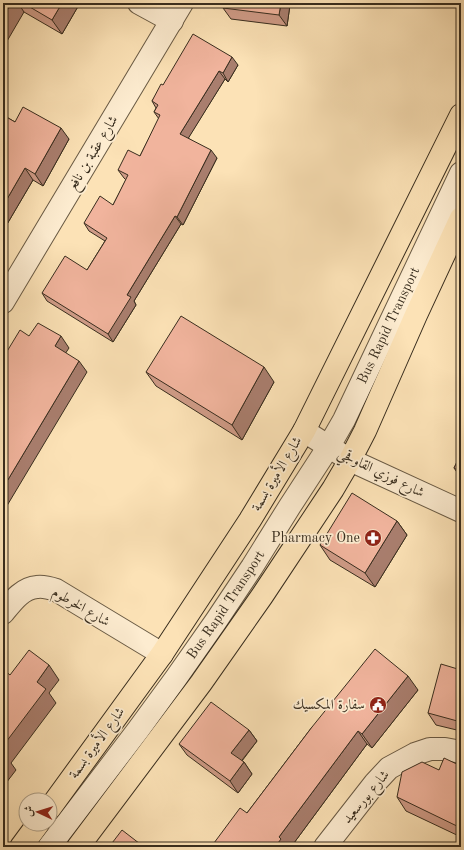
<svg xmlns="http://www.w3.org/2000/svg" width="464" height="850" font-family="'Old Standard TT',Amiri,serif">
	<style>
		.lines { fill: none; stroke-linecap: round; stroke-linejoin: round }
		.minor-casing { stroke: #695a44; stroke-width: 24 }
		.major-casing { stroke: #382d1e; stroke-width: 24 }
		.minor { stroke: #fdecd0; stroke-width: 22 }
		.major { stroke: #fce2b6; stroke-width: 22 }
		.wall { fill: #cf9b87; stroke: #382d1e }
		.shaded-wall { fill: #a97e6e; stroke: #382d1e }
		.building { fill: #f1b49d; stroke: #382d1e }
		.labels { text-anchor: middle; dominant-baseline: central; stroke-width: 3.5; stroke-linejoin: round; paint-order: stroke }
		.street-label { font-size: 14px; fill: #382d1e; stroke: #fdecd0 }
		.poi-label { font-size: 14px; fill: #382d1e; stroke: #fdecd0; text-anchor: end }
	</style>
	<rect width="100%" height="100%" fill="#fce2b6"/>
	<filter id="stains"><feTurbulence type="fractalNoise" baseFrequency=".005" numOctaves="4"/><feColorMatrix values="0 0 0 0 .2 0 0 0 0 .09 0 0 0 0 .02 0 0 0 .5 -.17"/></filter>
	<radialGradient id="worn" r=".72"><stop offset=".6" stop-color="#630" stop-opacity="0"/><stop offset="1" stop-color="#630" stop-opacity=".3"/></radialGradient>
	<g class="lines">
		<g class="minor-casing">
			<g id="minor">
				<polyline points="139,3 172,21"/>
				<polyline points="3,302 182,3"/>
				<polyline points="304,431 350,460 461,511"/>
				<path d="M3,613C12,602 22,588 37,587C44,586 50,588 56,590L162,654"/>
				<path id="s1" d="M49,847L138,730L176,678L216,621L252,567L290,506L329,446L344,420L461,173"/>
				<polyline points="325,847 375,783 389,768 415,754 430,749 445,749 461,752"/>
			</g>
		</g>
		<g class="major-casing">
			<g id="major">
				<polyline points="50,808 162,654 250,520 304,431 461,115"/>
				<polyline points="21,847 38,824"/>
				<polyline points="78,847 201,683 262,596 333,489 350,460 365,431 416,315 461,218"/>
			</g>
		</g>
		<use href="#minor" class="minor"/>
		<use href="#major" class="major"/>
	</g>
	<g class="wall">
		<polygon points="3,3 80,3 62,34 24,12"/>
		<polygon points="290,5 287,26 231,19 223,8"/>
		<polygon points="238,65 228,82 225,79 188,138 217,158 183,225 181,224 134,301 136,305 113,342 47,301 42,293 87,270 105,241 89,231 84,223 113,205 126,180 124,178 118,170 140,156 159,119 154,112 156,108 152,101 163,85"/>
		<polygon points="3,115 15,122 69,139 43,186 33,180 3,231"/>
		<polygon points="146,372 274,382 242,440 156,386"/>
		<polygon points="461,454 461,478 454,468"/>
		<polygon points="397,521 407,535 375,587 330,560 320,545"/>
		<polygon points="461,670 461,731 436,725 428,713"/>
		<polygon points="418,690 372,748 367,744 291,847 211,847 247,813 312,727"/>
		<polygon points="249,730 257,741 242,761 244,762 252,774 238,793 187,755 179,744"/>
		<polygon points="461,766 461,837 406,811 397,797 439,770"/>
	</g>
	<g class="shaded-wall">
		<polygon points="11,3 18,3 24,12 3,48 3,17"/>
		<polygon points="62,3 80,3 62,34 52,20"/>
		<polygon points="281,3 289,3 290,5 287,26 279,15"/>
		<polygon points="232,57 238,65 228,82 223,73"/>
		<polygon points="219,71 225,79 186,142 180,134"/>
		<polygon points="61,128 69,139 43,186 35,174"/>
		<polygon points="211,150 217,158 183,225 177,217"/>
		<polygon points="25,168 33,180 3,231 3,206"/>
		<polygon points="175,216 181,224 134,301 136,305 113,342 108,334 127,295"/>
		<polygon points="61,336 69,348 63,357 55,346"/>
		<polygon points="79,361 87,372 5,509 3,506 3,488"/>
		<polygon points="264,367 274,382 242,440 232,425"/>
		<polygon points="397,521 407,535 375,587 365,573"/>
		<polygon points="49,665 59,680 49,693 56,703 11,763 16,770 3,787 3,746 37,682"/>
		<polygon points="408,676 418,690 372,748 362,734"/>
		<polygon points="249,730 257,741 239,764 231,753"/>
		<polygon points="358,731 367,744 291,847 275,847 279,837"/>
		<polygon points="244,762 252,774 238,793 230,781"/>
	</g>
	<g class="building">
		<polygon points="3,3 11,3 3,17"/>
		<polygon points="23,3 62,3 52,20"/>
		<polygon points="223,3 281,3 279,15 223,8"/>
		<polygon points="193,34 232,57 223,73 219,71 180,134 211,150 177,217 175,216 127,295 131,297 108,334 42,293 65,256 87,270 107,238 84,223 100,196 113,205 128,175 118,170 128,150 140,156 160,115 154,112 158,105 152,101 161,84 163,85"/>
		<polygon points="23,107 61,128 35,174 25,168 3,206 3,115 15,122"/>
		<polygon points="181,316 264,367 232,425 146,372"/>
		<polygon points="38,323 61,336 55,346 79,361 3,488 3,358 20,330 29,336"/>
		<polygon points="461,454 461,472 454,468"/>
		<polygon points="352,493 397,521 365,573 320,545"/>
		<polygon points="375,649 408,676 362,734 358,731 279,837 281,839 275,847 211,847 240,808 247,813 312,727"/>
		<polygon points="29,650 49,665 37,682 46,689 3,746 3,671 4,670 10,675"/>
		<polygon points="441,664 461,670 461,722 428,713"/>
		<polygon points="211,702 249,730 231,753 244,762 230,781 179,744"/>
		<polygon points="3,754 6,756 3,759"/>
		<polygon points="444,758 461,766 461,828 397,797 402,772 422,762 439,770"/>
		<polygon points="122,830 144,847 109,847"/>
	</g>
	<defs>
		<g id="pharmacy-disc" transform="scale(0.9)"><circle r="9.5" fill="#8f2418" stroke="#fdecd0"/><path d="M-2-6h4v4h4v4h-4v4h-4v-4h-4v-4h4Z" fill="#fff"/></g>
		<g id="civic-disc" transform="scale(0.9)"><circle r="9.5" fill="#8f2418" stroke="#fdecd0"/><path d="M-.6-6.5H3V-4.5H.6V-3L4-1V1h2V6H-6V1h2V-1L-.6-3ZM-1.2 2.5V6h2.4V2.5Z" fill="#fff"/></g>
	</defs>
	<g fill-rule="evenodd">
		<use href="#pharmacy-disc" x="373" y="538"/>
		<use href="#civic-disc" x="378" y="705"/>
	</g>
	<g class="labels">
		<g class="street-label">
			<text transform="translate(93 153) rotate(-59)">شارع عقبة بن نافع</text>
			<text stroke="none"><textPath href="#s1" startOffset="624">Bus Rapid Transport</textPath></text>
			<text transform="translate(381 473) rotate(26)">شارع فوزي القاوقجي</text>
			<text transform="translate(277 474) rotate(-59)">شارع الأميرة بسمة</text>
			<text stroke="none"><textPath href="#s1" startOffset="300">Bus Rapid Transport</textPath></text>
			<text transform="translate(81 607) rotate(30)">شارع الخرطوم</text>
			<text transform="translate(97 743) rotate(-54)">شارع الأميرة بسمة</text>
			<text transform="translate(366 797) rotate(-50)">شارع بورسعيد</text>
		</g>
		<g class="poi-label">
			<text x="360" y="538">Pharmacy One</text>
			<text x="365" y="705">سفارة المكسيك</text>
		</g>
	</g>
	<rect width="464" height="850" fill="none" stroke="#fce2b6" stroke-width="16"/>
	<rect x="4" y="4" width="456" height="842" fill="none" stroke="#382d1e" stroke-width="2"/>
	<rect x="8" y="8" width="448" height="834" fill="none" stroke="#382d1e"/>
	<g transform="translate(38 812) rotate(274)"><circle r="19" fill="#fdecd0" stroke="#aea089"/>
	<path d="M0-3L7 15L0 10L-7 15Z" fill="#8f2418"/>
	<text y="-6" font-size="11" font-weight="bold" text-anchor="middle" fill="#382d1e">ش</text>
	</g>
	<rect width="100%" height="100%" filter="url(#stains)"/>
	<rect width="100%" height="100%" fill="url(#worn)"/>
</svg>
